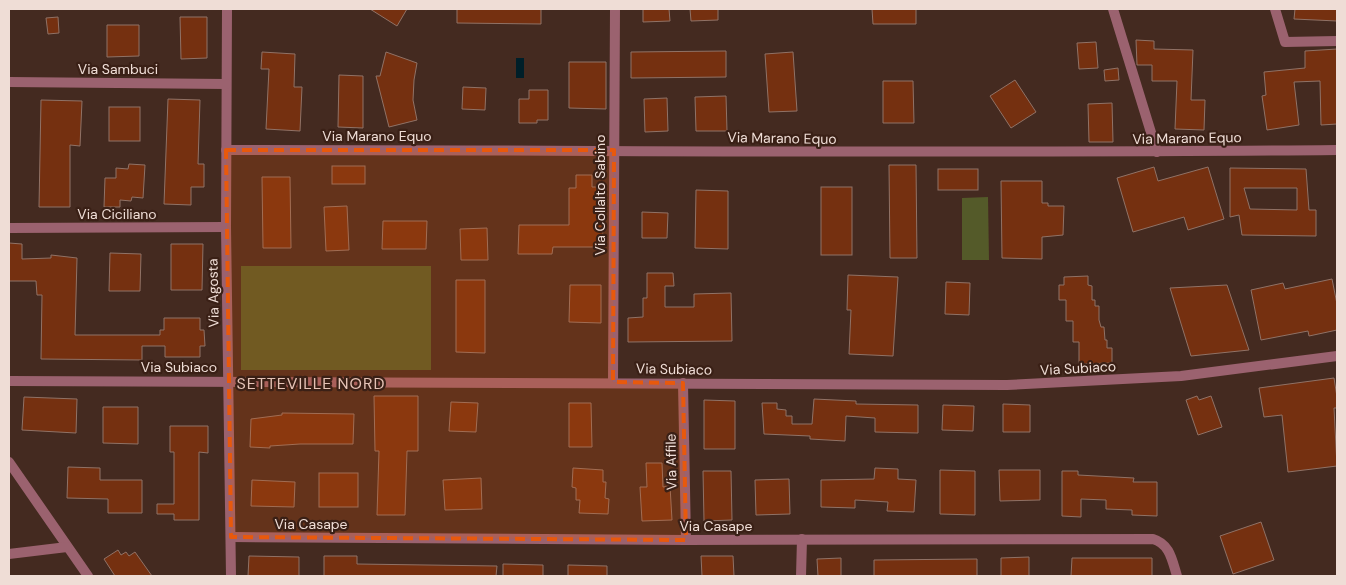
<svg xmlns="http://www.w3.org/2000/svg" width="1346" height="585" font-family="'DM Sans',sans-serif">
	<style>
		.green { fill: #545a29 }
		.water { fill: #001f29 }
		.building { fill: #753010; stroke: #907266; fill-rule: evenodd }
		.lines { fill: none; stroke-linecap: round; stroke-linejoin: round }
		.minor { stroke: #9b626f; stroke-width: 10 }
		.marked { fill: #e8590c; fill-opacity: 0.2; stroke: #e8590c; stroke-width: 4; stroke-dasharray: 10 6; stroke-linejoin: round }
		.labels { text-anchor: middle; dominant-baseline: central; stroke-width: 4.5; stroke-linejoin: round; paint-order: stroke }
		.street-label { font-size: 14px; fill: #efddd6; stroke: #3a2016 }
		.quarter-label { font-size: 16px; letter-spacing: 1px; fill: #e5c3b6; stroke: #3a2016 }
	</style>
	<rect width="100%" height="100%" fill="#442a20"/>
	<g class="green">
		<polygon points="988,197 989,260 962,260 962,198"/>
		<rect x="241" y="266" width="190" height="104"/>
	</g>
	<rect class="water" x="516" y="58" width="8" height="20"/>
	<g class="building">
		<polygon points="370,9 407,9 397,26"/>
		<polygon points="457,9 541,9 541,24 457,23"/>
		<polygon points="643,9 669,9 670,21 643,22"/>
		<polygon points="690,9 718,9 718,20 691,21"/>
		<polygon points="872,9 916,9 916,24 873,24"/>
		<polygon points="1295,9 1337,9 1337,21 1294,19"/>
		<polygon points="58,17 59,33 48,34 46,18"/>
		<polygon points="180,17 207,17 207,58 181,59"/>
		<polygon points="107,25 139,25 139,56 107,57"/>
		<polygon points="1136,40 1154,41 1154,49 1193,50 1191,100 1205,100 1204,130 1175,129 1177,81 1152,81 1152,65 1137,65"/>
		<polygon points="1096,42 1098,68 1079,69 1077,43"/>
		<polygon points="1337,49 1337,124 1321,125 1320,81 1294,82 1299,125 1267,130 1262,96 1266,95 1264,72 1305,68 1305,51"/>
		<polygon points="726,51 726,77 631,78 631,52"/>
		<polygon points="262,52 295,54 294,87 302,87 300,131 266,129 269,69 261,69"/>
		<polygon points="386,52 417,63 414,80 413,100 417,120 389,127 376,76 380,76"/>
		<polygon points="793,52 797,111 769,112 765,54"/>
		<polygon points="569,62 606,62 606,109 569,108"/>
		<polygon points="1118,68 1119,80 1105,81 1104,70"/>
		<polygon points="339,75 363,76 363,128 338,127"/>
		<polygon points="1015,80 1036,112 1011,128 990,96"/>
		<polygon points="883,81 913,81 914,123 883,123"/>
		<polygon points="463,87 486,88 485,110 462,109"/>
		<polygon points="529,90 548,90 548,120 537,120 537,123 519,123 519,99 529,99"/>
		<polygon points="726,96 727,131 696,131 695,97"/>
		<polygon points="667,98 668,131 645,132 644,99"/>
		<polygon points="168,99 200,100 198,164 204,164 204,187 191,187 191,205 164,204"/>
		<polygon points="41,100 82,101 80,146 70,145 70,207 39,207"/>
		<polygon points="1112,103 1113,142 1089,142 1088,104"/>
		<rect x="109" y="107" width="31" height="34"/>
		<polygon points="129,164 145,165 143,198 132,197 131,201 120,200 120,207 104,207 105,178 116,178 116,168 128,169"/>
		<polygon points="889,165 916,165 917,258 890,258"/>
		<rect x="332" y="166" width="33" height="18"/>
		<polygon points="1154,167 1158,181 1208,167 1224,219 1188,230 1184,217 1133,232 1117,178"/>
		<path d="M1230,168L1306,169L1309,210H1316V236L1242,235L1239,215L1230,217ZM1244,188H1297V210L1250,209Z"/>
		<rect x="938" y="169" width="40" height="21"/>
		<polygon points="576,175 592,175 592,187 602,187 603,247 553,247 552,254 518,254 519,225 569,225 569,188 576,188"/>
		<polygon points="262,177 290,177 291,248 263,248"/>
		<polygon points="1001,181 1042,181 1042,203 1048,203 1048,206 1064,206 1063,235 1042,237 1042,259 1002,258"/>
		<rect x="821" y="187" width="31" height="68"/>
		<polygon points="696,190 728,191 728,249 695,248"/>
		<polygon points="347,206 349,250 326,251 324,207"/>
		<polygon points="642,212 668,213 667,238 642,238"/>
		<polygon points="383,221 427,221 426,249 382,249"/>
		<polygon points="487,228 488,260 461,260 460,229"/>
		<polygon points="9,243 22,244 22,259 51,258 51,255 77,258 75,335 160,335 160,330 164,330 164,318 200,318 200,330 204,330 205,346 200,346 200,357 165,357 165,346 142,346 142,360 41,359 42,295 37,295 36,281 9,281"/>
		<polygon points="171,244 203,244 202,290 171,290"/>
		<polygon points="110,253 141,254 140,291 109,291"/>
		<polygon points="647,273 673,273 674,286 665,286 665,307 694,307 694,294 731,293 732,341 628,342 628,318 643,317 643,298 647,298"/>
		<polygon points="848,275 898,277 893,356 849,354 851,310 847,310"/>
		<polygon points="1088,276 1088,285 1092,286 1092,300 1095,300 1095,306 1099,306 1099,320 1101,327 1104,327 1105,340 1107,340 1107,348 1112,348 1112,363 1079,364 1079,342 1073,342 1073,321 1066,321 1066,300 1059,300 1059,285 1064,285 1064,277"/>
		<polygon points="1332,279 1337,304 1337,330 1309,336 1308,331 1261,340 1251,290 1283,283 1285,289"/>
		<polygon points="456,280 485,280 485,353 456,352"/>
		<polygon points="946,282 970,283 969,315 945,314"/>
		<polygon points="570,285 601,285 601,323 569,322"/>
		<polygon points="1227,285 1249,350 1191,356 1170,288"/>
		<polygon points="1334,378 1337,397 1337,408 1334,408 1337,466 1288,472 1282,415 1264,417 1259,388"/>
		<polygon points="374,396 418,396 418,451 407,451 405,515 377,515 379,451 375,451"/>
		<polygon points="1197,396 1199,400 1211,396 1222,427 1198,435 1186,400"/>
		<polygon points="24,397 77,399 76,433 22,430"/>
		<polygon points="814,399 856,401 856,404 918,405 918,433 875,432 875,418 846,416 845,441 810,439 810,436 764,434 762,403 777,403 777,409 786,410 786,416 792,416 792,424 812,424"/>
		<polygon points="704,400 735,401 735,449 704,449"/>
		<polygon points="451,402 478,403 476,432 449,431"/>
		<polygon points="569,403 591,403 592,447 569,447"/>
		<polygon points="1003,404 1030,405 1030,432 1003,432"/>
		<polygon points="943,405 974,406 973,431 942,430"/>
		<polygon points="103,407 138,407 138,444 103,443"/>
		<polygon points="282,413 354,414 353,444 300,444 270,446 270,448 250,447 251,419 282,415"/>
		<polygon points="170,426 208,426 208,453 199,452 199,520 174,520 174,514 157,514 157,504 174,504 174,452 170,452"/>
		<polygon points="646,463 662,463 663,487 670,486 672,520 642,521 640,487 647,487"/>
		<polygon points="68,467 100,468 100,480 142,480 142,513 108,513 108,499 67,498"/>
		<polygon points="573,468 603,470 603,482 606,482 605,498 609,499 608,514 579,513 580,500 576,500 576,488 572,487"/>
		<polygon points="875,468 898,469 898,479 916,480 914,512 887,511 888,502 855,500 855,508 821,507 821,480 874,479"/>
		<polygon points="940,470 975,471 975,515 940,514"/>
		<polygon points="999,470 1040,470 1040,500 1000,501"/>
		<polygon points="703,471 731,471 732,520 704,521"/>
		<polygon points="1062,471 1078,471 1078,475 1134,478 1133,482 1157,482 1157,516 1132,515 1132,510 1106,509 1106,500 1081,499 1081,517 1062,516"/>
		<rect x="319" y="473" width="39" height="34"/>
		<polygon points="481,478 482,509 445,510 443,480"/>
		<polygon points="789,479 790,514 756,515 755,480"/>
		<polygon points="252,480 295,482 294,507 251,506"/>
		<polygon points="1261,522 1274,560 1233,574 1220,536"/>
		<polygon points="118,550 121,555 126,552 129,556 135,552 152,576 115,576 104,559"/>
		<polygon points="249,556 299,557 299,576 248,576"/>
		<polygon points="324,556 357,556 357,564 497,566 496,576 324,576"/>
		<polygon points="701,556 733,556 734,576 702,576"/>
		<polygon points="1029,557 1029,576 1001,576 1001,558"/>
		<polygon points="841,558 841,576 818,576 817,559"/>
		<polygon points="1072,558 1152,558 1152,576 1071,576"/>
		<polygon points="977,559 977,576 874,576 874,560"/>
		<polygon points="503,564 543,565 543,576 503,576"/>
		<polygon points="568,565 607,566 607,576 568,576"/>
	</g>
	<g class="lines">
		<g class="minor">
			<polyline points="227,9 226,227 231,576"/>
			<polyline points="1113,9 1157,152"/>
			<polyline points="1275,9 1285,42 1337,41"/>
			<polyline points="9,82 226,84"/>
			<path d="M226,150C597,150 967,154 1337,150"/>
			<polyline points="9,228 226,227"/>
			<polyline points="9,381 1007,385 1181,376 1337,356"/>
			<polyline points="613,382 615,9"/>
			<polyline points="683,383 686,540"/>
			<polyline points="9,462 88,576"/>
			<path d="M231,537L686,540L1153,539C1170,544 1172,560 1177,576"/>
			<polyline points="9,554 67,547"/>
			<polyline points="801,576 802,539"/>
		</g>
	</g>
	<path class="marked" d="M226,150H614L613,382L683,383L686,540L231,537Z"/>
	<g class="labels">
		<g class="street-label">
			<text x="118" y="69">Via Sambuci</text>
			<text x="377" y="136">Via Marano Equo</text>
			<text transform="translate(782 138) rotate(1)">Via Marano Equo</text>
			<text transform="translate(1187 138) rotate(-1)">Via Marano Equo</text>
			<text transform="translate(600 195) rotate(-90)">Via Collalto Sabino</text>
			<text x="117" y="214">Via Ciciliano</text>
			<text transform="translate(213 293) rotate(-91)">Via Agosta</text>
			<text x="179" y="367">Via Subiaco</text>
			<text transform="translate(1078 368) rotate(-3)">Via Subiaco</text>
			<text transform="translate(674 369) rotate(1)">Via Subiaco</text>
			<text transform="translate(671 462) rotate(-91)">Via Affile</text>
			<text x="311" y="524">Via Casape</text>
			<text x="716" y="526">Via Casape</text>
		</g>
		<g class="quarter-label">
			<text x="311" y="383">SETTEVILLE NORD</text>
		</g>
	</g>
	<rect width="1346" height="585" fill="none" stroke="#efddd6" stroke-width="20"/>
</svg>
